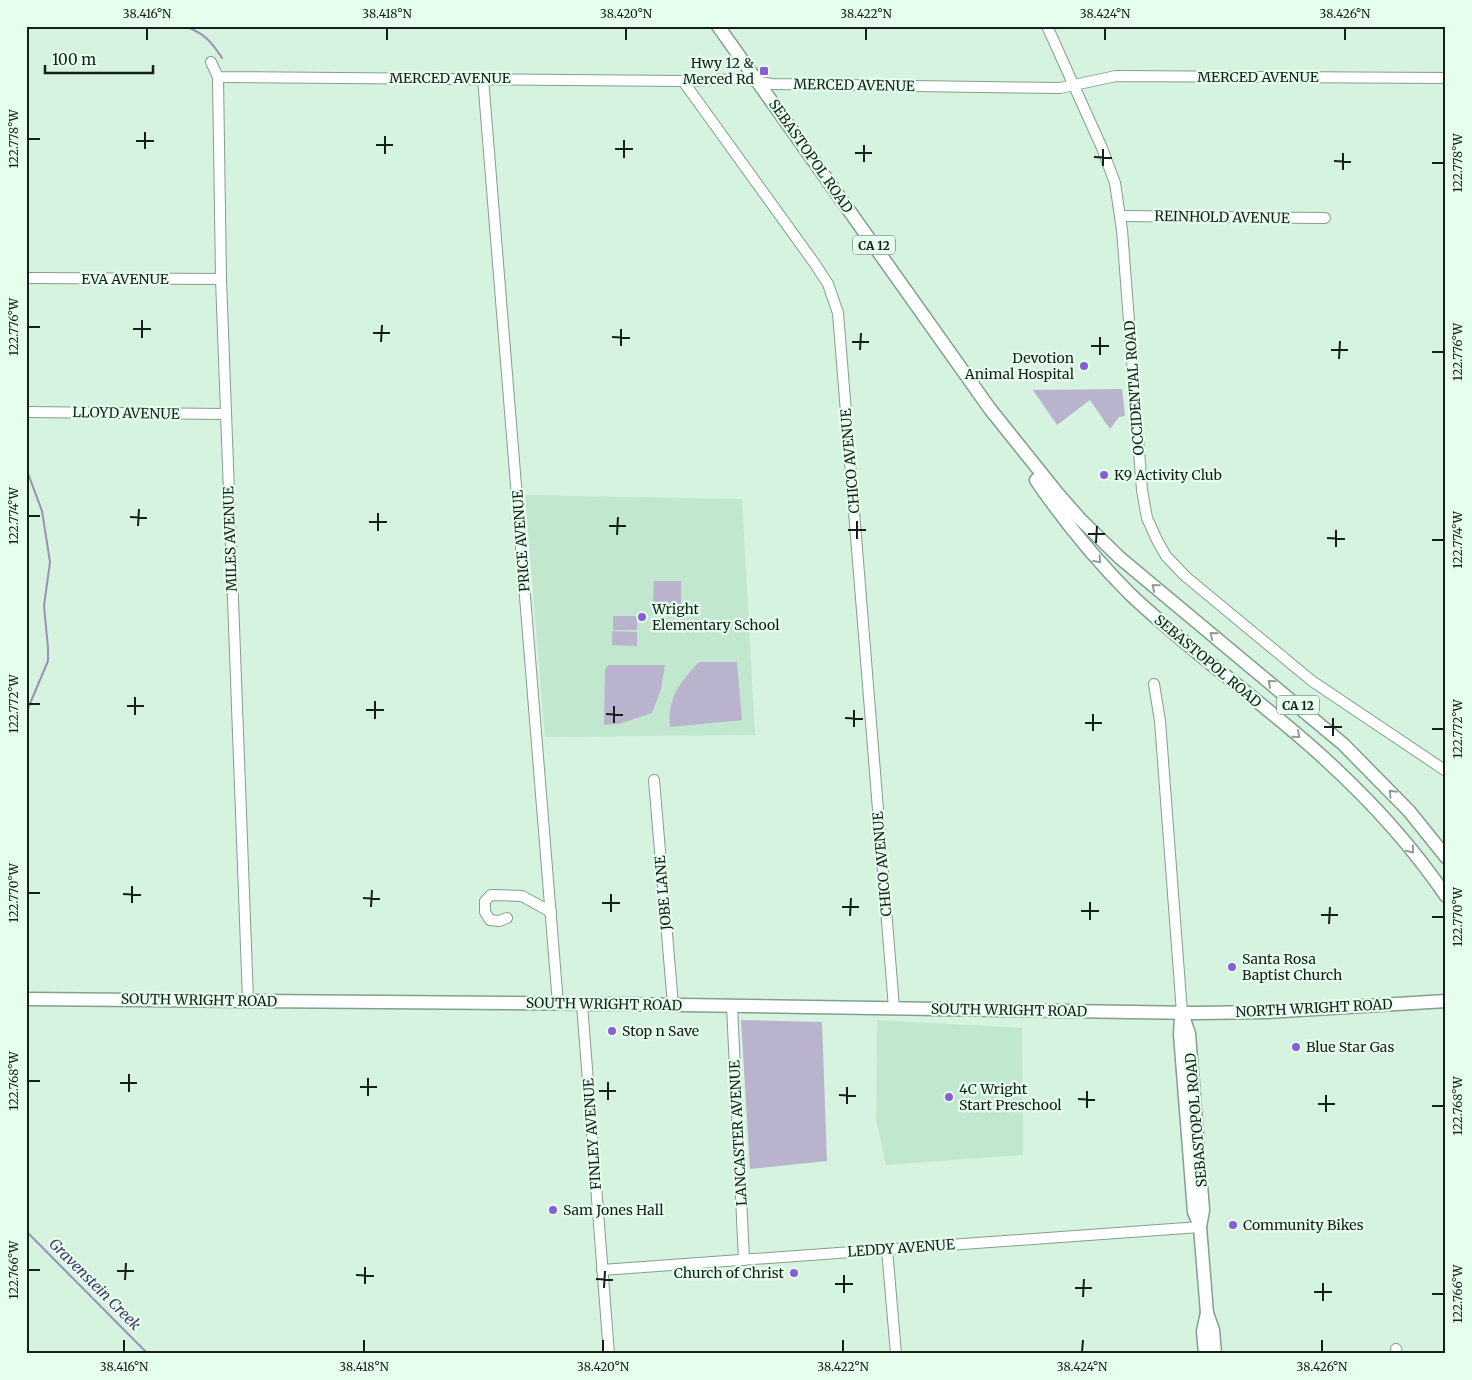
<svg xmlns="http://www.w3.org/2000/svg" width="1472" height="1380" font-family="Merriweather,serif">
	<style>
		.built { fill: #c2e7cf }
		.green { fill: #b9b3cd }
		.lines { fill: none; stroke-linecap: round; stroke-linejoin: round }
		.stream { stroke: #9b91b8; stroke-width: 2 }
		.minor-casing { stroke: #839f8d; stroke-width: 12 }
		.major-casing { stroke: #839f8d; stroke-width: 15 }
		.minor { stroke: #fff; stroke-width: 10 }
		.major { stroke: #fff; stroke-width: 12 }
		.oneway { stroke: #959a97 }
		.ticks { fill: none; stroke: #141f18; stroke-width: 2 }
		.poi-dot { fill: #895dd7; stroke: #e6feee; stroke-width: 2 }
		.labels { text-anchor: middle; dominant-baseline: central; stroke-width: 4.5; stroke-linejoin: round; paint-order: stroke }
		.shield { fill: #e6feee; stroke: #536258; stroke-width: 1 }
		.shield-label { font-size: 12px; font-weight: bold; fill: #141f18 }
		.poi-label { font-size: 14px; fill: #141f18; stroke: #e6feee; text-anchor: start }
		.street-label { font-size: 14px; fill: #141f18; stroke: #e6feee }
		.water-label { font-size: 15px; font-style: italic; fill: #46356a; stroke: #e6feee }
		.neatline { fill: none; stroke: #141f18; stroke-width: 2 }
		.ticks-label { font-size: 12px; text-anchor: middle; fill: #141f18 }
	</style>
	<rect width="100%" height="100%" fill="#d5f3df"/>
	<g class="built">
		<polygon points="525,495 742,499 755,735 545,737"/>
		<polygon points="877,1020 1022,1028 1023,1155 886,1165 876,1120"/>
	</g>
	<g class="green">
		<polygon points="1122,389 1125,416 1119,417 1110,429 1090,400 1057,425 1033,390"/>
		<polygon points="654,581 681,581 681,604 653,603"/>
		<rect x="613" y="616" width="24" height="14"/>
		<polygon points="612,631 637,632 637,646 612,645"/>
		<path d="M699,662H737L742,720L670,727C667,698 680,682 699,662Z"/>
		<polygon points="608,665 665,665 661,689 652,713 619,724 604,725 605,669"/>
		<polygon points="741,1020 822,1022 827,1161 750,1169"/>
	</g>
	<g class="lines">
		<g class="stream">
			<path d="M184,26C204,33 211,41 222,58"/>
			<polyline points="26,468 42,511 50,562 44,606 48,648 48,661 26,713"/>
			<polyline points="26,1231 148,1354"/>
		</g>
		<g class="minor-casing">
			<g id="minor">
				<polyline points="1047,26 1102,148 1115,183 1122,230 1142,490 1147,518 1157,540 1166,556 1185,576 1312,681 1446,771"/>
				<polyline points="211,62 218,77 683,81 744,79 772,84 1060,88 1116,76 1446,78"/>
				<polyline points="218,77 221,279 248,1000"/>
				<polyline points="483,78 558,1004"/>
				<polyline points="683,81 815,264 828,284 838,313 894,1008"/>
				<polyline points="1120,216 1325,218"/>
				<polyline points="29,278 221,279"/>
				<polyline points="26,412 225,414"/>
				<polyline points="1154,684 1160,721 1182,1013"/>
				<polyline points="654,780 673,1005"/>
				<polyline points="507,918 499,921 490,920 485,912 485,901 491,895 522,896 551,912"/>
				<polyline points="582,1004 609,1354"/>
				<polyline points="732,1006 744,1260"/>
				<polyline points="887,1249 896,1354"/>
				<polyline points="602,1270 1200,1227"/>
				<polyline points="1396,1349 1397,1354"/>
			</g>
		</g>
		<g class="major-casing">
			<g id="major">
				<polyline points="718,26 990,409 1058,494 1080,519 1120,558 1343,744 1409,811 1446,857"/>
				<path d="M1036,480C1064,521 1095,559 1130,594C1192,653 1263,702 1326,760C1371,801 1412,846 1446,896"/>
				<polyline points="26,999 617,1004 1197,1013 1266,1012 1446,1001"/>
				<polyline points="1182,1013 1189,1034 1203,1210 1200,1227 1207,1313 1213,1330 1215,1354"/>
				<polyline points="1181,1018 1180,1034 1194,1212 1200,1226"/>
				<polyline points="1205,1354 1203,1331 1207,1313"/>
			</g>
		</g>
		<use href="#minor" class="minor"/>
		<use href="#major" class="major"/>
	</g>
	<defs><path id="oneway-chevron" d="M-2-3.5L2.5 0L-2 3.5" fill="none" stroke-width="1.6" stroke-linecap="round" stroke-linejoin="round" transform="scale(1.25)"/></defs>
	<g class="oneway">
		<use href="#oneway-chevron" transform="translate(1098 560) rotate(48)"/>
		<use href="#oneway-chevron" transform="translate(1155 587) rotate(-140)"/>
		<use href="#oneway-chevron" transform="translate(1213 635) rotate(-141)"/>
		<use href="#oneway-chevron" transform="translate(1271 683) rotate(-140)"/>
		<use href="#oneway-chevron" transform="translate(1297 735) rotate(40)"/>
		<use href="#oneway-chevron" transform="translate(1392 793) rotate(-133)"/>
		<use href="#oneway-chevron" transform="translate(1411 850) rotate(51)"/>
	</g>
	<path class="ticks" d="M147,40V28M387,40V28M626,40V28M866,40V28M1105,40V28M1345,40V28M28,139H40M136,141H154M376,145H393M145,149V132M615,149H633M855,153H872M385,154V136M1094,157L1112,158M624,158V140M1334,161L1351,162M864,162V145M1432,163H1444M1103,166V149M1343,170V153M28,327H40M133,329H151M373,333H390M612,337L630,338M142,338V320M381,342L382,325M852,342H869M621,346V329M1091,346H1109M860,350L861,333M1331,350H1348M1432,352H1444M1100,355V337M1339,359L1340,341M28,516H40M130,517L147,518M369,522H387M138,526L139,509M609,526H626M848,530H866M378,531V513M1088,534H1105M617,535L618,517M1327,538L1345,539M857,539V521M1432,540H1444M1096,543L1097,526M1336,547V530M28,704H40M127,706H144M366,710H384M606,714L623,715M135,715V697M845,718L863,719M375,719V701M614,723V706M1085,723H1102M854,727V710M1324,727H1342M1432,729H1444M1093,731V714M1333,736V718M28,893H40M123,894L141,895M363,898L380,899M132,903V886M602,903H620M371,907L372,890M842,907H859M1081,911H1099M611,912V894M1321,915H1338M850,916L851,898M1432,917H1444M1090,920V902M1329,924L1330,907M28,1081H40M120,1083H137M360,1087H377M599,1091H616M129,1092V1074M839,1095L856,1096M368,1096V1078M1078,1099L1095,1100M608,1100V1082M847,1104V1087M1318,1104H1335M1432,1106H1444M1087,1108V1091M1326,1112V1095M28,1270H40M117,1271H134M356,1275L374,1276M596,1279L613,1280M125,1280L126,1263M365,1284V1267M835,1284H853M604,1288L605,1271M1075,1288H1092M1314,1292H1332M844,1293V1275M1432,1294H1444M1083,1297L1084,1279M1323,1301V1283M124,1352V1340M364,1352V1340M603,1352V1340M843,1352V1340M1082,1352L1083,1340M1322,1352V1340"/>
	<g class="poi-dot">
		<rect x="759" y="66" width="10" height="10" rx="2.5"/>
		<circle cx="1084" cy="366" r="5"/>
		<circle cx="1104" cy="475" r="5"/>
		<circle cx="642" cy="617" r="5"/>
		<circle cx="1232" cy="967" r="5"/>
		<circle cx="612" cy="1031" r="5"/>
		<circle cx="1296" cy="1047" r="5"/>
		<circle cx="949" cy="1097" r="5"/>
		<circle cx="553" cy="1210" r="5"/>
		<circle cx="1233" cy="1225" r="5"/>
		<circle cx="794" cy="1273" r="5"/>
	</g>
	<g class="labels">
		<g class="shield">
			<rect x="853" y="235.5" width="42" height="19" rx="4"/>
			<rect x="1277" y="695.5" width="42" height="19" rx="4"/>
		</g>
		<g class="shield-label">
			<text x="874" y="245">CA 12</text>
			<text x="1298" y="705">CA 12</text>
		</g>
		<g class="poi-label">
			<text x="754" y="63" text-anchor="end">Hwy 12 &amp;<tspan x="754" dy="16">Merced Rd</tspan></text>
			<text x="1074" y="358" text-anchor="end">Devotion<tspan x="1074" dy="16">Animal Hospital</tspan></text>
			<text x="1114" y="475">K9 Activity Club</text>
			<text x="652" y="609">Wright<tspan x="652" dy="16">Elementary School</tspan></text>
			<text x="1242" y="959">Santa Rosa<tspan x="1242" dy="16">Baptist Church</tspan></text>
			<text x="622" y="1031">Stop n Save</text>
			<text x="1306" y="1047">Blue Star Gas</text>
			<text x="959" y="1089">4C Wright<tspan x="959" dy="16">Start Preschool</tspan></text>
			<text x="563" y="1210">Sam Jones Hall</text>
			<text x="1243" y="1225">Community Bikes</text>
			<text x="784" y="1273" text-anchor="end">Church of Christ</text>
		</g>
		<g class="street-label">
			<text x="1258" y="77">MERCED AVENUE</text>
			<text x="450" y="78">MERCED AVENUE</text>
			<text transform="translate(854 85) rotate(1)">MERCED AVENUE</text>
			<text transform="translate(811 156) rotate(55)">SEBASTOPOL ROAD</text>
			<text transform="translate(1222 217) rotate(1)">REINHOLD AVENUE</text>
			<text x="125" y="279">EVA AVENUE</text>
			<text transform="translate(1134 388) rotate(-94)">OCCIDENTAL ROAD</text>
			<text transform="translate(126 413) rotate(1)">LLOYD AVENUE</text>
			<text transform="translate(850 461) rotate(-95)">CHICO AVENUE</text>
			<text transform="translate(230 539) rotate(-92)">MILES AVENUE</text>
			<text transform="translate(521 541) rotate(-94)">PRICE AVENUE</text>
			<text transform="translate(1208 661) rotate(40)">SEBASTOPOL ROAD</text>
			<text transform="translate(882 864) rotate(-95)">CHICO AVENUE</text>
			<text transform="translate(663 893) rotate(-95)">JOBE LANE</text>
			<text transform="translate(199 1000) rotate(1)">SOUTH WRIGHT ROAD</text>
			<text transform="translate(604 1004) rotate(1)">SOUTH WRIGHT ROAD</text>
			<text transform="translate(1314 1008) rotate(-3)">NORTH WRIGHT ROAD</text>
			<text transform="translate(1009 1010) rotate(1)">SOUTH WRIGHT ROAD</text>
			<text transform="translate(1196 1120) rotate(-95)">SEBASTOPOL ROAD</text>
			<text transform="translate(738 1133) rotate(-93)">LANCASTER AVENUE</text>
			<text transform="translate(592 1134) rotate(-94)">FINLEY AVENUE</text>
			<text transform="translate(901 1248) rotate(-4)">LEDDY AVENUE</text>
		</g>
		<g class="water-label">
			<text transform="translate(95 1284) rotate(45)">Gravenstein Creek</text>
		</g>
	</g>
	<rect width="1472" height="1380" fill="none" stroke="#e6feee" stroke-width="55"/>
	<path d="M45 65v8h108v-8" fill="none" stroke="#141f18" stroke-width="2.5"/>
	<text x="52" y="65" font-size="15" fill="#141f18" stroke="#e6feee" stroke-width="4" paint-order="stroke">100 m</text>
	<rect x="28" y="28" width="1416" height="1324" class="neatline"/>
	<g class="ticks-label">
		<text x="147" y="18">38.416°N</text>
		<text x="387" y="18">38.418°N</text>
		<text x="626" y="18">38.420°N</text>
		<text x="866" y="18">38.422°N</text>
		<text x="1105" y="18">38.424°N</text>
		<text x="1345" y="18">38.426°N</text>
		<text transform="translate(14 139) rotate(-90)" y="4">122.778°W</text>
		<text transform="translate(1458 163) rotate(-90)" y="4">122.778°W</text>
		<text transform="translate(14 327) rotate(-90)" y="4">122.776°W</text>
		<text transform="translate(1458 352) rotate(-90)" y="4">122.776°W</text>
		<text transform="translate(14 516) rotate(-90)" y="4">122.774°W</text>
		<text transform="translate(1458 540) rotate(-90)" y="4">122.774°W</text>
		<text transform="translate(14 704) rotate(-90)" y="4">122.772°W</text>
		<text transform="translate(1458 729) rotate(-90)" y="4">122.772°W</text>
		<text transform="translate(14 893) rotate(-90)" y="4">122.770°W</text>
		<text transform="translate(1458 917) rotate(-90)" y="4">122.770°W</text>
		<text transform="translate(14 1081) rotate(-90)" y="4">122.768°W</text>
		<text transform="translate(1458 1106) rotate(-90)" y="4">122.768°W</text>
		<text transform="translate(14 1270) rotate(-90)" y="4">122.766°W</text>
		<text transform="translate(1458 1294) rotate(-90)" y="4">122.766°W</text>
		<text x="124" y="1371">38.416°N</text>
		<text x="364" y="1371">38.418°N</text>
		<text x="603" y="1371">38.420°N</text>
		<text x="843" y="1371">38.422°N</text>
		<text x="1082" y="1371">38.424°N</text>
		<text x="1322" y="1371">38.426°N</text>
	</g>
</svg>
